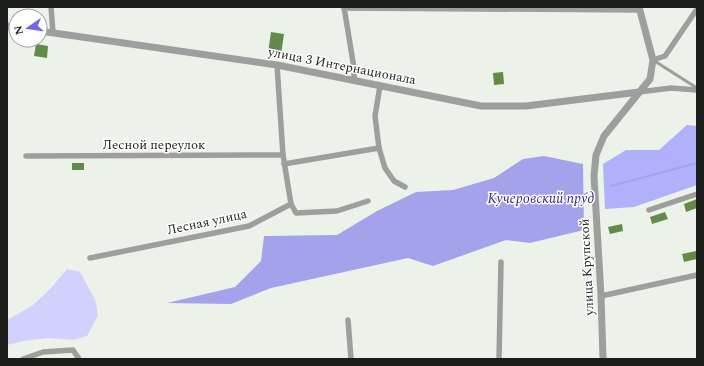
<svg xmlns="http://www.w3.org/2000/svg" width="704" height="366" font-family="Spectral,serif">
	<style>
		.green { fill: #d1d1fe }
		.forest { fill: #b1b0fa }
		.water { fill: #a4a2eb }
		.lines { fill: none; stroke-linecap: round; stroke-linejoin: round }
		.stream { stroke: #a4a2eb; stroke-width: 2 }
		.building { fill: #628b4a }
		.service { stroke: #9d9f9c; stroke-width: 3 }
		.minor { stroke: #9d9f9c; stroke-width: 5.5 }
		.tertiary { stroke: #9d9f9c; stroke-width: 7 }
		.labels { text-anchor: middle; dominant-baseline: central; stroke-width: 3; stroke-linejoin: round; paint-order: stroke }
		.street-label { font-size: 13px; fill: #1c1e1b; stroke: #fff }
		.water-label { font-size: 14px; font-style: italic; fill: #35287a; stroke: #fff }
	</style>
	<rect width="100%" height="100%" fill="#ecf2e9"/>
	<polygon class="green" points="67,269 80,272 95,299 98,315 87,336 73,340 48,338 23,341 7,345 7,320 32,306 50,289"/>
	<polygon class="forest" points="687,125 697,126 697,185 634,207 605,209 603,164 626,150 659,150"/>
	<polygon class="water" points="544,156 583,164 584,230 530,243 506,240 433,266 408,258 271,288 231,304 167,303 235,287 261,261 264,236 337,235 377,211 416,192 453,190 494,178 523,159"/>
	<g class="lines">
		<g class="stream">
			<polyline points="611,186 697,163"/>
			<polyline points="584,195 587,193"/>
		</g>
	</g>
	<g class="building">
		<polygon points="271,32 284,34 281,55 268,53"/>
		<polygon points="36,44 48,46 47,58 34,56"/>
		<polygon points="503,72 504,84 494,85 493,73"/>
		<rect x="72" y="163" width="12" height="7"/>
		<polygon points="697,199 697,208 686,212 684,204"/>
		<polygon points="665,212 668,219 652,224 650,217"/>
		<polygon points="622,224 623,231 610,234 608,227"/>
		<polygon points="696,251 697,259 684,262 682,254"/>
	</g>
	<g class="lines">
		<polyline class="service" points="653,60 697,88"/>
		<g class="minor">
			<polyline points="51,7 53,33"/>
			<polyline points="344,7 354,68 354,81"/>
			<polyline points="344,8 639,10"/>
			<polyline points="653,60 665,56 697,9"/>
			<polyline points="277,65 283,155 291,204"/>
			<polyline points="380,86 375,116 379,148 385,168 394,181 405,187"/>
			<polyline points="639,92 671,88 697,90"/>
			<polyline points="26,156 283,155"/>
			<polyline points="284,164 379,148"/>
			<polyline points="649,210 697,194"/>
			<polyline points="90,258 249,226 291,204 296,213 337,211 368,201"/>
			<polyline points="601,296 697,275"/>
			<polyline points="348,320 351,359"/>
			<polyline points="23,359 43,352 73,350 79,359"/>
			<polyline points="499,359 501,262"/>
		</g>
		<g class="tertiary">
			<polyline points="7,26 16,28"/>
			<polyline points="40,31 277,65 481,106 526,106 639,92"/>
			<polyline points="603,359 601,296 594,176 596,155 604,136 650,79 653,60 639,7"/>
		</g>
	</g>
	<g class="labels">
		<g class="street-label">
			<text transform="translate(342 66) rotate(11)">улица 3 Интернационала</text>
			<text x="154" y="145">Лесной переулок</text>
			<text transform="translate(207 222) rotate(-12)">Лесная улица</text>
			<text transform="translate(587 267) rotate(-93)">улица Крупской</text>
		</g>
		<g class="water-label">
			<text x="541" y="198">Кучеровский пруд</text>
		</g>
	</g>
	<rect width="704" height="366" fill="none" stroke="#1c1e1b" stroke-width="16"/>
	<g transform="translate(28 28) rotate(257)"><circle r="19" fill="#ffffff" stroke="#a4a5a4"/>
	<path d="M0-3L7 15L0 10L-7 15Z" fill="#7467e2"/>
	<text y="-6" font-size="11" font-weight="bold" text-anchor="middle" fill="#1c1e1b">N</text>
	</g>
</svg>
